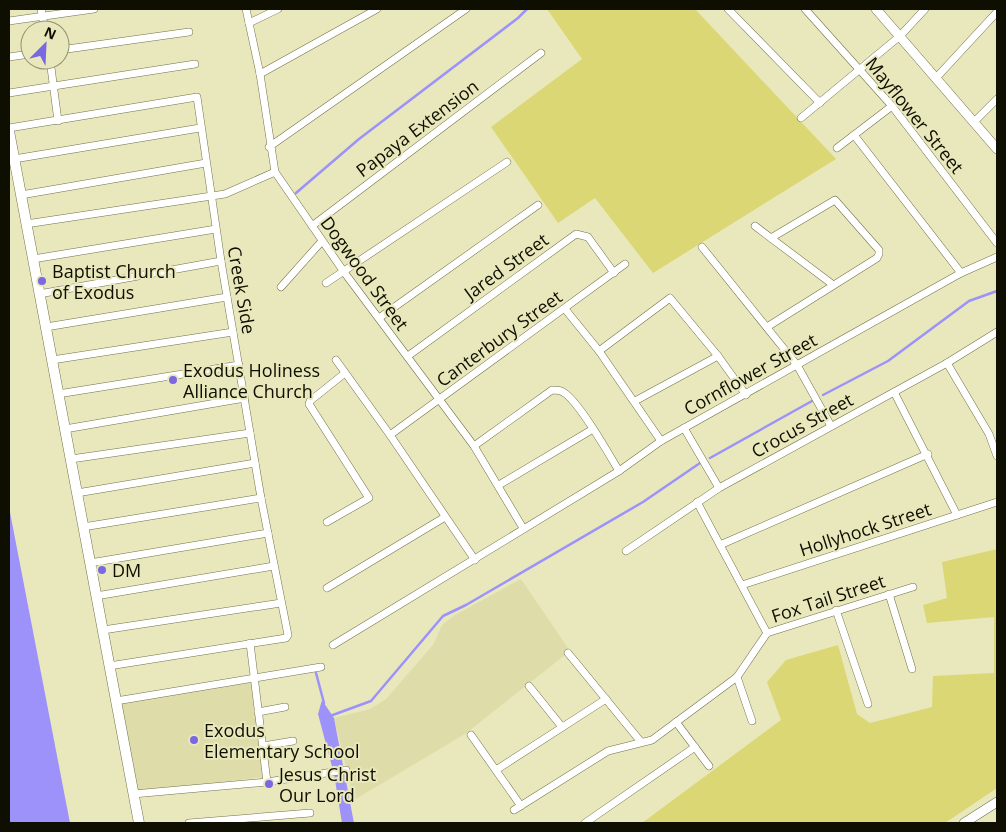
<svg xmlns="http://www.w3.org/2000/svg" width="1006" height="832" font-family="'Open Sans',sans-serif">
	<style>
		.built { fill: #dedda9 }
		.green { fill: #dbd774 }
		.water { fill: #9d92f9 }
		.lines { fill: none; stroke-linecap: round; stroke-linejoin: round }
		.stream { stroke: #9d92f9; stroke-width: 2.5 }
		.minor-casing { stroke: #737149; stroke-width: 8 }
		.tertiary-casing { stroke: #737149; stroke-width: 10 }
		.secondary-casing { stroke: #737149; stroke-width: 11 }
		.minor { stroke: #fff; stroke-width: 7 }
		.tertiary { stroke: #fff; stroke-width: 9 }
		.secondary { stroke: #fff; stroke-width: 10 }
		.poi-dot { fill: #7a67e2; stroke: #e9e8bc; stroke-width: 2 }
		.labels { text-anchor: middle; dominant-baseline: central; stroke-width: 4; stroke-linejoin: round; paint-order: stroke }
		.street-label { font-size: 18px; fill: #0e0e01; stroke: #e9e8bc }
		.poi-label { font-size: 18px; fill: #0e0e01; stroke: #e9e8bc; text-anchor: start }
	</style>
	<rect width="100%" height="100%" fill="#e9e8bc"/>
	<g class="built">
		<polygon points="521,579 570,651 465,734 354,800 334,718 370,709 386,699 433,645 442,625 455,615"/>
		<polygon points="253,682 265,777 138,792 121,703"/>
	</g>
	<g class="green">
		<polygon points="547,9 695,9 836,159 653,273 595,198 558,223 491,127 582,59"/>
		<polygon points="997,549 997,788 945,823 642,823 781,720 767,682 786,660 838,645 857,714 870,723 932,707 933,676 994,673 994,617 927,623 923,605 947,598 942,562"/>
	</g>
	<g class="water">
		<polygon points="9,507 70,823 9,823"/>
		<polygon points="322,700 334,718 354,823 342,823 334,774 318,714"/>
	</g>
	<g class="lines">
		<g class="stream">
			<polyline points="296,193 359,139 518,18 527,9"/>
			<polyline points="823,395 888,361 969,301 997,291"/>
			<polyline points="710,458 812,401"/>
			<polyline points="316,673 324,703"/>
			<polyline points="330,716 371,701 443,616 466,605 643,502 700,463"/>
		</g>
		<g class="minor-casing">
			<g id="minor">
				<polyline points="41,9 45,30"/>
				<polyline points="246,9 260,74 275,172 344,272 474,446 523,528"/>
				<polyline points="728,9 820,103"/>
				<polyline points="805,9 892,106 997,243"/>
				<polyline points="9,21 94,9"/>
				<polyline points="249,23 278,9"/>
				<polyline points="60,50 189,32"/>
				<polyline points="9,57 30,54"/>
				<polyline points="50,60 58,121"/>
				<polyline points="260,74 377,9"/>
				<polyline points="936,78 997,12"/>
				<polyline points="9,93 195,64"/>
				<polyline points="801,118 900,36 925,9"/>
				<polyline points="974,122 997,99"/>
				<polyline points="9,128 197,97 221,261 261,498 288,635 286,638 109,666"/>
				<polyline points="854,135 961,273"/>
				<polyline points="269,147 466,9"/>
				<polyline points="837,148 892,106"/>
				<polyline points="14,159 200,128"/>
				<polyline points="21,195 206,163"/>
				<polyline points="26,224 225,194 275,172"/>
				<polyline points="312,226 541,53"/>
				<polyline points="755,226 832,284"/>
				<polyline points="702,247 797,365 831,426"/>
				<polyline points="33,259 216,229"/>
				<polyline points="326,283 507,162"/>
				<polyline points="281,287 322,241"/>
				<polyline points="39,294 221,261"/>
				<polyline points="565,309 599,351 661,441"/>
				<polyline points="379,318 538,205"/>
				<polyline points="46,327 227,297"/>
				<polyline points="767,327 877,258 879,254 879,250 835,200 771,238"/>
				<polyline points="599,351 670,298 718,356 746,395"/>
				<polyline points="408,356 576,234 588,237 614,273"/>
				<polyline points="52,360 233,332"/>
				<polyline points="336,360 390,435 475,560"/>
				<polyline points="947,363 989,434 997,456"/>
				<polyline points="894,392 957,515"/>
				<polyline points="58,394 239,365"/>
				<polyline points="635,401 718,356"/>
				<polyline points="684,428 719,488"/>
				<polyline points="65,429 245,398"/>
				<polyline points="390,435 625,264"/>
				<path d="M474,446L552,390C558,390 561,390 566,394C582,407 607,451 619,471"/>
				<polyline points="71,459 250,433"/>
				<polyline points="499,485 593,429"/>
				<polyline points="77,493 255,463"/>
				<polyline points="697,502 767,633"/>
				<polyline points="327,522 369,498 309,404 310,401 345,373"/>
				<polyline points="83,527 261,498"/>
				<polyline points="720,545 928,454"/>
				<polyline points="626,551 719,488 947,363 997,332"/>
				<polyline points="90,563 268,533"/>
				<polyline points="742,585 997,502"/>
				<polyline points="327,588 445,517"/>
				<polyline points="889,594 912,669"/>
				<polyline points="96,596 274,566"/>
				<polyline points="836,610 868,704"/>
				<polyline points="103,630 281,603"/>
				<polyline points="250,643 267,782"/>
				<polyline points="333,645 619,471 661,441 961,273 997,257"/>
				<polyline points="568,653 641,742"/>
				<polyline points="737,677 752,721"/>
				<polyline points="529,686 562,727"/>
				<polyline points="116,701 321,667"/>
				<polyline points="258,712 285,707"/>
				<polyline points="676,722 709,766"/>
				<polyline points="471,735 521,806"/>
				<polyline points="263,746 293,741"/>
				<polyline points="496,770 606,699"/>
				<polyline points="133,794 267,782 346,770"/>
				<polyline points="514,810 608,751 652,740 737,677 767,633 913,587"/>
				<polyline points="189,823 310,813"/>
				<polyline points="585,823 695,747"/>
			</g>
		</g>
		<g class="tertiary-casing">
			<g id="tertiary">
				<polyline points="876,9 997,149"/>
				<polyline points="964,823 997,802"/>
			</g>
		</g>
		<g class="secondary-casing">
			<polyline id="secondary" points="9,131 139,823"/>
		</g>
		<use href="#minor" class="minor"/>
		<use href="#tertiary" class="tertiary"/>
		<use href="#secondary" class="secondary"/>
	</g>
	<g class="poi-dot">
		<circle cx="42" cy="281" r="5"/>
		<circle cx="173" cy="380" r="5"/>
		<circle cx="102" cy="570" r="5"/>
		<circle cx="194" cy="740" r="5"/>
		<circle cx="269" cy="784" r="5"/>
	</g>
	<g class="labels">
		<g class="street-label">
			<text transform="translate(915 115) rotate(51)">Mayflower Street</text>
			<text transform="translate(417 128) rotate(-37)">Papaya Extension</text>
			<text transform="translate(506 266) rotate(-36)">Jared Street</text>
			<text transform="translate(365 273) rotate(54)">Dogwood Street</text>
			<text transform="translate(242 290) rotate(80)">Creek Side</text>
			<text transform="translate(499 338) rotate(-36)">Canterbury Street</text>
			<text transform="translate(750 374) rotate(-29)">Cornflower Street</text>
			<text transform="translate(802 425) rotate(-29)">Crocus Street</text>
			<text transform="translate(865 529) rotate(-18)">Hollyhock Street</text>
			<text transform="translate(828 598) rotate(-18)">Fox Tail Street</text>
		</g>
		<g class="poi-label">
			<text x="52" y="271">Baptist Church<tspan x="52" dy="21">of Exodus</tspan></text>
			<text x="183" y="370">Exodus Holiness<tspan x="183" dy="21">Alliance Church</tspan></text>
			<text x="112" y="570">DM</text>
			<text x="204" y="730">Exodus<tspan x="204" dy="21">Elementary School</tspan></text>
			<text x="279" y="774">Jesus Christ<tspan x="279" dy="21">Our Lord</tspan></text>
		</g>
	</g>
	<rect width="1006" height="832" fill="none" stroke="#0e0e01" stroke-width="20"/>
	<g transform="translate(45 45) rotate(24)"><circle r="24" fill="#e9e8bc" stroke="#919171"/>
	<path d="M0-4L9 19L0 12L-9 19Z" fill="#7a67e2"/>
	<text y="-8" font-size="14" font-weight="bold" text-anchor="middle" fill="#0e0e01">N</text>
	</g>
</svg>
